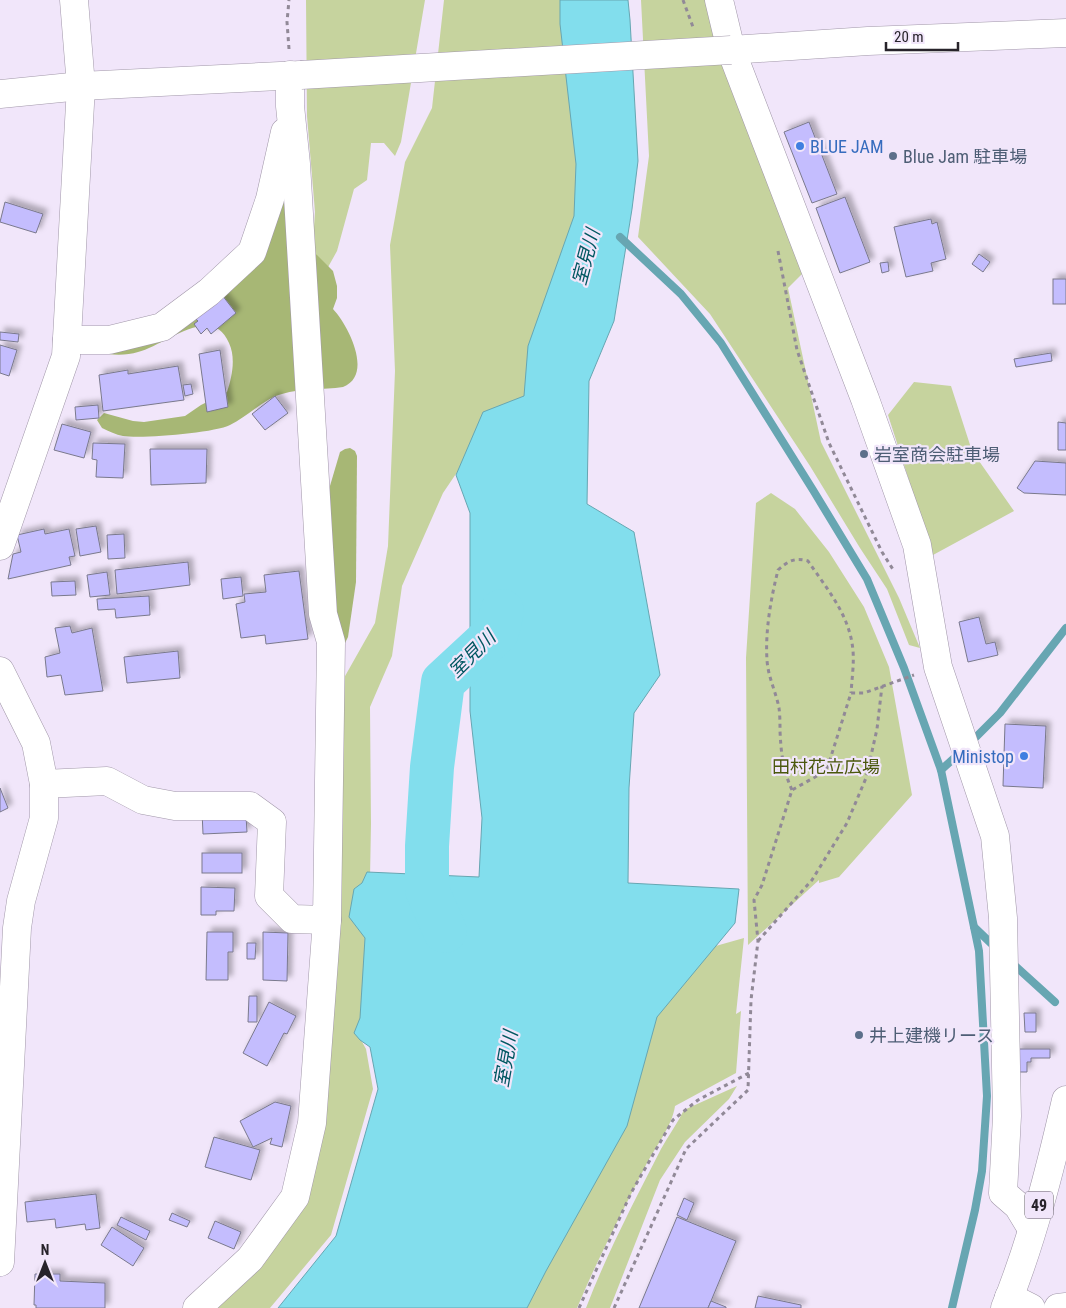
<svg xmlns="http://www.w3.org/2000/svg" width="1066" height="1308" font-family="'Roboto Condensed','Noto Sans JP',sans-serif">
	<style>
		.green { fill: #c6d39e }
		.forest { fill: #a7b775 }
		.water { fill: #82deed; stroke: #67a6b2 }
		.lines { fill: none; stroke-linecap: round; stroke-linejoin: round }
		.stream { stroke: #67a6b2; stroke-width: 8 }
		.river { stroke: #82deed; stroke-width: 44 }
		.building { fill: #c4bdfe; stroke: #7a798c; filter: url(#shadow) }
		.minor-casing { stroke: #a197a9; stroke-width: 29 }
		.major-casing { stroke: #a197a9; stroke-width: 29 }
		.path { stroke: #918997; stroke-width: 3; stroke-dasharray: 4 4; stroke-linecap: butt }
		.minor { stroke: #fff; stroke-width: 28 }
		.major { stroke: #fff; stroke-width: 28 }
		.minor-bridge-casing { stroke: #a197a9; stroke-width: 29; stroke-linecap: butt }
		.minor-bridge { stroke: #fff; stroke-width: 28 }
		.shop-dot { fill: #3f7fe0; stroke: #f1e6fa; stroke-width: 2 }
		.service-dot { fill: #5c6f8a; stroke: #f1e6fa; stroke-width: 2 }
		.labels { text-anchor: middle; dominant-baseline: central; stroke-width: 4.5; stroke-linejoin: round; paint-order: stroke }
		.shield { fill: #f1e6fa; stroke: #645e68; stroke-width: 1 }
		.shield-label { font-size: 16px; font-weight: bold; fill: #27232a }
		.shop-label { font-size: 18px; fill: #366cbe; stroke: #f1e6fa; text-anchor: start }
		.service-label { font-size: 18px; fill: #4e5e75; stroke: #f1e6fa; text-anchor: start }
		.park-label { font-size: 18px; fill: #4b580d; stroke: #f1e6fa }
		.water-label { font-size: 19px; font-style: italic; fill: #005761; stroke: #f1e6fa }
	</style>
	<defs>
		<filter id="shadow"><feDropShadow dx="4.5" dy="-4.5" stdDeviation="2.5" flood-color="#0004"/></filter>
	</defs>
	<rect width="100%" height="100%" fill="#f1e6fa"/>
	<g class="green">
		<polygon points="306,0 425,0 401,142 395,156 384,143 371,143 367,180 354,189 337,251 327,269 311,270 315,212 307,116"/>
		<polygon points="444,0 569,0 585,214 532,406 491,422 443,493 402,586 392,656 370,707 371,824 369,932 360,1038 366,1049 373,1089 331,1235 270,1308 209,1308 306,1177 340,685 375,623 388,546 395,371 390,245 405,162 432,108"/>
		<polygon points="641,0 706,0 805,271 788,288 821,442 899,598 920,648 909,645 887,589 860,548 810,466 710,314 638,237 649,156"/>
		<polygon points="914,382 951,386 972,451 1014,511 933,555 888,415"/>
		<polygon points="771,493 795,509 829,552 864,607 889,667 912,795 839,877 819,883 819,880 748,945 746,658 756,503"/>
		<path d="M744,938L736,1014L741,1011L736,1073L675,1106C672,1127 655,1147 645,1167C621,1214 597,1260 577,1308H518L650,1009L705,949Z"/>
		<path d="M737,1086L729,1099L685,1142L660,1180L610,1308H586C607,1253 634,1202 661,1149C668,1136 677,1124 684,1110Z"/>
	</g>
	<g class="forest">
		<path d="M282,173L305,246L317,255L333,271L337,286V298L333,309C348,325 374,375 343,387C323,390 302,388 282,394C265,398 247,417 230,425C214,433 142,439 123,436C116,435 109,431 102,428L97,420L104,413L133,421L144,422L185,416L201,405L227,392C232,377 236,358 229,343C212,302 164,346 138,352C125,356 108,356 96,350L212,297Z"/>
		<polygon points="350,448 355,451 357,456 356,582 348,637 344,645 332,626 327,496 340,452 345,449"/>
	</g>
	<polygon class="water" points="560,0 628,0 630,20 638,161 632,209 614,321 589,381 587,504 634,532 660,675 634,713 629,788 628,883 739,889 735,923 657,1017 627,1126 546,1271 527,1308 278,1308 336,1236 378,1089 370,1047 360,1040 354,1033 360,1018 365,938 349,917 354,889 362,883 367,872 479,877 482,818 470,711 470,513 456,475 483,412 524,396 528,346 574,216 576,164 560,24"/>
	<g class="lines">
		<g class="stream">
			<polyline points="620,237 681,294 721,343 813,490 867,579 904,668 941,770 974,927 997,949"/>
			<polyline points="970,743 1000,713 1066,628"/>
			<polyline points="941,770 962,751"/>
			<polyline points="1011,962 1055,1002"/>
			<polyline points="952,1308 975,1210 982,1171 987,1096 979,951 974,927"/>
		</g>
		<polyline class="river" points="445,931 427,890 427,846 432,767 443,682 497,632 502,611"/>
	</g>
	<g class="building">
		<polygon points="809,122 837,194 812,203 784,132"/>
		<polygon points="845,197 870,262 840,273 816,208"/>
		<polygon points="5,202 43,214 36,233 0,222"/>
		<polygon points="931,219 932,224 937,222 946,259 931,263 933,271 906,277 894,227"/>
		<polygon points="979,254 990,262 983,272 972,264"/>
		<polygon points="888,262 889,271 882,273 880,263"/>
		<rect x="1053" y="279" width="13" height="25"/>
		<polygon points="222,295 236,313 211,334 207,328 201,334 194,324 198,321 194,317"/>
		<polygon points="0,332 19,334 18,342 0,340"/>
		<polygon points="0,345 17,350 9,376 0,373"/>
		<polygon points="220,350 228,407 207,412 199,354"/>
		<polygon points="1051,353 1052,361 1016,367 1014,359"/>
		<polygon points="178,366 184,400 103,411 99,375 128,370 128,374"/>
		<polygon points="191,384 193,394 185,396 183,385"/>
		<polygon points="275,396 288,413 265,430 252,414"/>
		<polygon points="98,405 99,418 76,420 75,407"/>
		<polygon points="1058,422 1066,423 1066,450 1058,450"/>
		<polygon points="62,424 91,432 84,458 54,450"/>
		<polygon points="93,443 125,444 123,478 96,477 97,460 92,459"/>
		<polygon points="150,449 207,449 206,483 151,485"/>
		<polygon points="1035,461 1066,463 1066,495 1024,493 1017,488"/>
		<polygon points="96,526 101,552 80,556 76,529"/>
		<polygon points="44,529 45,534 69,529 75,556 69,557 71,565 8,579 13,554 21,552 17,535"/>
		<polygon points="124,534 125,558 108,559 107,535"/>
		<polygon points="188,562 190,585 117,594 115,570"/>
		<polygon points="299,571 308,639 266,644 265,635 241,638 236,604 245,602 244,594 266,592 264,575"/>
		<polygon points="107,572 110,595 90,597 87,575"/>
		<polygon points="241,577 243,596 223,599 221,579"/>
		<polygon points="75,581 76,595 52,596 51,582"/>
		<polygon points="149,596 150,615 116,618 115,609 98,610 97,599"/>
		<polygon points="979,617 986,644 995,642 998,655 968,662 959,622"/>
		<polygon points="70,626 72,633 92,628 103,691 65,695 61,675 47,677 45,657 60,653 55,628"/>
		<polygon points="178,651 180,678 127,683 124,657"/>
		<polygon points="1005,724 1046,726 1043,788 1003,786"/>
		<polygon points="0,788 8,808 0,812"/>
		<polygon points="202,811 246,816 247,832 203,834"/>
		<rect x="202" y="853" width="40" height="20"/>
		<polygon points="201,887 235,888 234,911 216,911 216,915 201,915"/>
		<polygon points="207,932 233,932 233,952 228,952 228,980 206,980"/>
		<polygon points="263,932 288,933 287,981 263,980"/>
		<polygon points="247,943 256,943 255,959 247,959"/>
		<polygon points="249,996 257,996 257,1022 248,1022"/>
		<polygon points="269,1002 296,1016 287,1034 284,1033 267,1066 243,1053"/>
		<polygon points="1024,1013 1036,1013 1036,1032 1025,1032"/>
		<polygon points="1017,1049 1050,1049 1050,1058 1031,1058 1031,1062 1027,1062 1027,1072 1017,1072"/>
		<polygon points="275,1102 291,1106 282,1147 270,1144 272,1138 253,1147 240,1121"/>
		<polygon points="214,1137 260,1150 251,1180 205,1167"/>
		<polygon points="96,1194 100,1228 86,1230 85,1224 56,1228 55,1219 27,1222 25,1202"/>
		<polygon points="684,1198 694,1203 687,1220 677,1215"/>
		<polygon points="172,1213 190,1221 187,1227 169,1220"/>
		<polygon points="121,1217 150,1231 146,1240 117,1225"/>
		<polygon points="677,1217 736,1241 711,1301 708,1308 639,1308"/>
		<polygon points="215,1221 241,1232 234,1249 208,1238"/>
		<polygon points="112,1227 144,1248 133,1266 101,1245"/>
		<polygon points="35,1274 60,1274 60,1281 105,1283 105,1308 36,1308 36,1305 34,1305"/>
		<polygon points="758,1296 801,1305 801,1308 755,1308"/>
		<polygon points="711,1301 726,1307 726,1308 708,1308"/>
	</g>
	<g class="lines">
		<g class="minor-casing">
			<g id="minor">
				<polyline points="719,0 731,50 865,399 917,545 938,667 995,836 1003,918 1007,1116 1003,1193 1018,1206 1032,1229"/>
				<polyline points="731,50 868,41 1066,33"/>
				<polyline points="0,94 81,86 301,75"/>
				<polyline points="67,340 109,340 162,327 209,292 252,252 270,199 285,132"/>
				<polyline points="0,546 66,356 81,86 74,0"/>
				<polyline points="0,671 36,743 44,784 44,818 21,901 17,928 0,1262"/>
				<polyline points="44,784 107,781 143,800 175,806 250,806 272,822 269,896 292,919 327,920 331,642 323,614 296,164 290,106 290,75"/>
				<polyline points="1009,1297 1031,1308"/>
				<polyline points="197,1308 250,1259 295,1197 312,1123 327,920"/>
				<polyline points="1058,1308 1066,1307"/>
			</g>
		</g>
		<g class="major-casing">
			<path id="major" d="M1005,1308C1032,1241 1050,1170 1066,1100"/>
		</g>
		<g class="path">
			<polyline points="683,0 693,27"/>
			<polyline points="289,49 287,22 289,0"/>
			<polyline points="778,251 797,350 829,443 882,552 894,571"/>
			<path d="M792,790C783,770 781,753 780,731C780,724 780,715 779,708C776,692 768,677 767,660C765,631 771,598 778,570C788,561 795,557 808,561C825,586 847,612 852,643C855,659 852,677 851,693"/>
			<polyline points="758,941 812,880 847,823 866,778 877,729 882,686"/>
			<polyline points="579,1308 631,1193 673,1120 698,1100 749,1073"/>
			<polyline points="614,1308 686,1149 748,1090 751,1000 758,941 754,900 762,885 792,790 824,772 828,766 851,693 864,693 914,675"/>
		</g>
		<use href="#minor" class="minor"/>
		<use href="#major" class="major"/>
		<g class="minor-bridge-casing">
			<polyline id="minor-bridge" points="301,75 731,50"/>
		</g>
		<use href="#minor-bridge" class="minor-bridge"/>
	</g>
	<g class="shop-dot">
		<circle cx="800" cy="146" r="5"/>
		<circle cx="1024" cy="756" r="5"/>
	</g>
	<g class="service-dot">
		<circle cx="893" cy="156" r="5"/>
		<circle cx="864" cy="454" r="5"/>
		<circle cx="859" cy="1035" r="5"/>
	</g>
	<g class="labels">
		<rect class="shield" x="1025" y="1191.5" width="28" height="27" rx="4"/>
		<g class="shield-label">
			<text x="1039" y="1205">49</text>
		</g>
		<g class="shop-label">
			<text x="810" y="146">BLUE JAM</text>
			<text x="1014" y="756" text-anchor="end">Ministop</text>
		</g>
		<g class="service-label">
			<text x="903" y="156">Blue Jam 駐車場</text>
			<text x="874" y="454">岩室商会駐車場</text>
			<text x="869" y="1035">井上建機リース</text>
		</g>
		<g class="park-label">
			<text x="826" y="766">田村花立広場</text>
		</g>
		<g class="water-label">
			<text transform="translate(586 257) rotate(-75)">室見川</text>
			<text transform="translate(472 654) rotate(-45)">室見川</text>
			<text transform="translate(506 1059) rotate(-80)">室見川</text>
		</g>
	</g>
	<g transform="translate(45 1263)" stroke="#f1e6fa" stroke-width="4" paint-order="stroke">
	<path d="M0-4L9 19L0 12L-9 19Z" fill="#27232a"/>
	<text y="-8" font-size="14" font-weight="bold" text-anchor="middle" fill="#27232a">N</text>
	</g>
	<path d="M886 42v8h72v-8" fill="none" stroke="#27232a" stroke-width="2.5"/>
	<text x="894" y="42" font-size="15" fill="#27232a" stroke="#f1e6fa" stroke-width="4" paint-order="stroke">20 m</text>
</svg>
